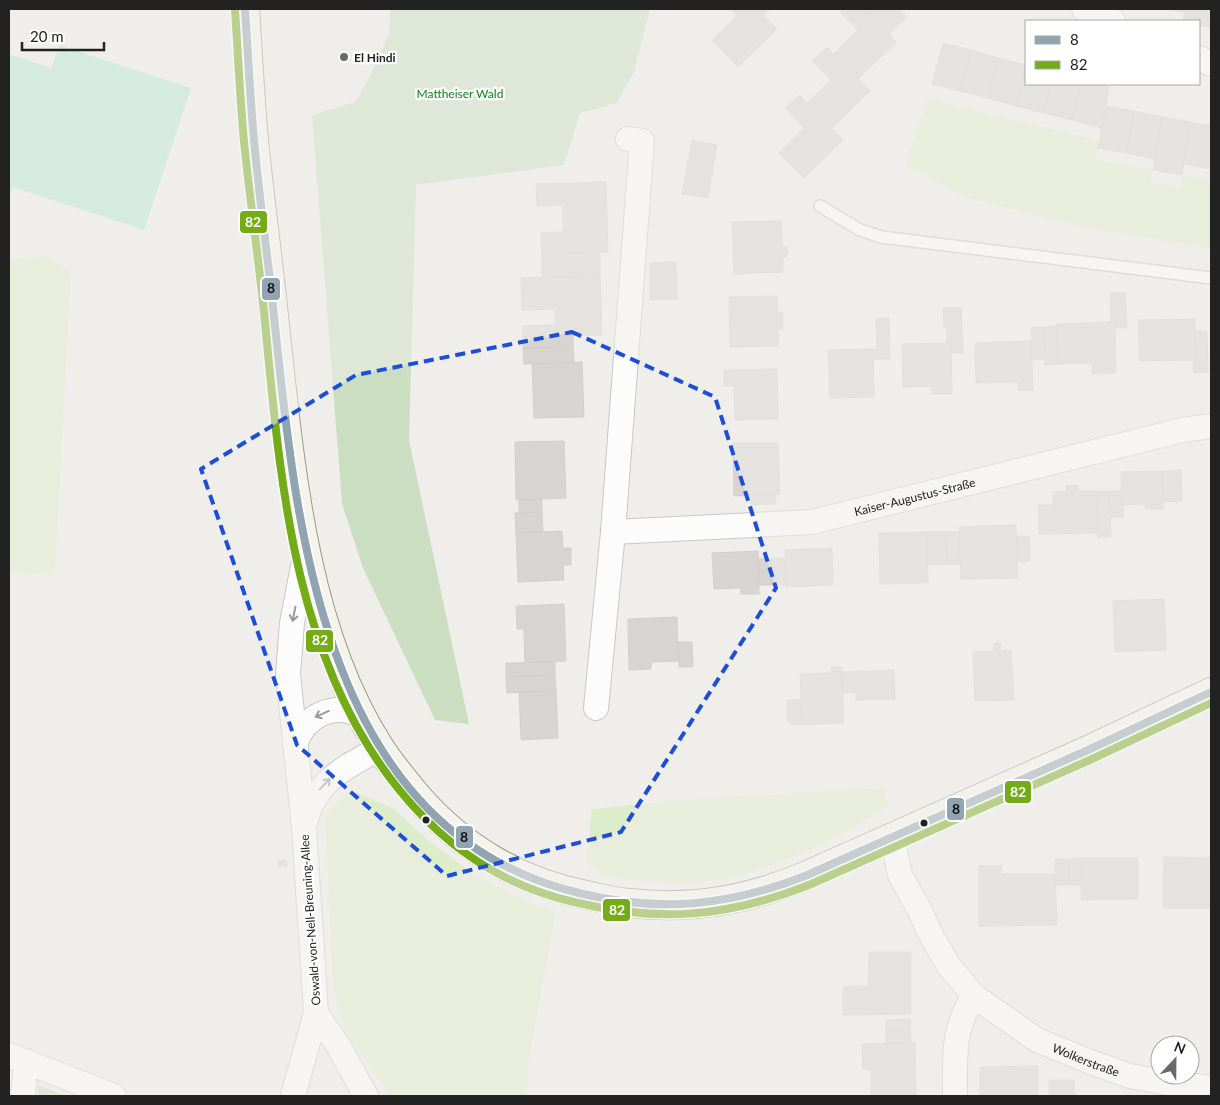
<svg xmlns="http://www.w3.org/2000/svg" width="1220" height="1105" font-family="Lato,sans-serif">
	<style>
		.grass { fill: #ddeccb }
		.forest { fill: #cbdec1 }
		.pitch { fill: #b7e6d2 }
		.building { fill: #d7d4d2; stroke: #d3d0cc }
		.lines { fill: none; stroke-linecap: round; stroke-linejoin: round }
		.lane-casing { stroke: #c9c8c7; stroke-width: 14 }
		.street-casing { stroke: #c9c8c7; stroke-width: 26 }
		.secondary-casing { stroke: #999a82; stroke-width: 30 }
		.lane { stroke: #fdfcfc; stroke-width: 11 }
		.street { stroke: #fdfcfc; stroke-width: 24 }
		.secondary { stroke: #f4f4ed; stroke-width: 28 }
		.bus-1-casing { stroke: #fff; stroke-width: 11 }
		.bus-2-casing { stroke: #fff; stroke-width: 11 }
		.bus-1 { stroke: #90a4b2; stroke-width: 8 }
		.bus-2 { stroke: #74ac18; stroke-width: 8 }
		.oneway { stroke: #9a9a9a }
		.marked { fill: none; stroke: #1d4ed8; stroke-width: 4; stroke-dasharray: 10 6; stroke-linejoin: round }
		.poi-dot { fill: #6a6968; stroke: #fff; stroke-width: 2 }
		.bus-dot { fill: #222; stroke: #fff; stroke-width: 2 }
		.labels { text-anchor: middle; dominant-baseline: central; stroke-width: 4.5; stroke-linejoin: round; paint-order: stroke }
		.poi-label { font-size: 12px; font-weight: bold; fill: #222; stroke: #fff; text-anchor: start }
		.park-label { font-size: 12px; fill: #0c8416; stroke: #fff }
		.street-label { font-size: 12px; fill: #222; stroke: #fff }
		.line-badge { stroke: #fff; stroke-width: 2 }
		.badge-label { font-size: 14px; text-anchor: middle; font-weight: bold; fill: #fff }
		.pale-badge-label { font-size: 14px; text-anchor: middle; font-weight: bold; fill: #111 }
	</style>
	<rect width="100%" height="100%" fill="#f0eeeb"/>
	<g class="grass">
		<polygon points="928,99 1100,141 1096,160 1153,170 1151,183 1179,188 1182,175 1211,180 1211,249 1065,223 964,197 906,164"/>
		<polygon points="46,257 71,271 55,575 9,572 9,259"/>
		<polygon points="884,788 888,807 822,845 766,867 734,878 691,883 634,880 599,873 586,862 592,809 672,801"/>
		<polygon points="350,790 393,808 428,840 475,875 535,905 556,911 528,1064 527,1096 391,1096 345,1032 333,988 325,816"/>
	</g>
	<g class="forest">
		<polygon points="390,9 650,9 634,72 617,103 580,113 564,165 416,185 409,440 469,724 435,720 363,568 342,504 312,115 355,102 368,80 389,33"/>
		<polygon points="38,1085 66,1096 38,1096"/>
	</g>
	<polygon class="pitch" points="59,45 191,88 144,230 13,187 9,198 9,54 51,68"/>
	<g class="building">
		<polygon points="730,9 757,9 777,29 738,67 712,40 737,16"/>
		<polygon points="757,9 770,9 764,15"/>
		<polygon points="843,9 864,9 897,42 858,79 834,54 858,30 840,12"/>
		<polygon points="864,9 899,9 907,17 889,34"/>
		<polygon points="1165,9 1211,9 1211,27 1199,25 1199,21 1183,21 1184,12"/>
		<polygon points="943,43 971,50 960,91 932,84"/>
		<polygon points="827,47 870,91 832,128 807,103 831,80 812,61"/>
		<polygon points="971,50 999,58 988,98 960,91"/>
		<polygon points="999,58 1026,65 1016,106 988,98"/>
		<polygon points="1026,66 1026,84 1051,84 1044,113 1016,106"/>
		<polygon points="1051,84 1081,84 1072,120 1044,113"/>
		<polygon points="1081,84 1099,84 1109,87 1102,128 1072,120"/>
		<polygon points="799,95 843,140 804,178 779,153 804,128 785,108"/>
		<polygon points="1106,106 1134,111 1127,153 1098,148"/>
		<polygon points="1134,111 1162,117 1155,159 1127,153"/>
		<polygon points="1162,117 1191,122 1182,175 1153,170"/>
		<polygon points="1191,122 1211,126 1211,169 1183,164"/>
		<polygon points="692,140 717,145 708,198 682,194"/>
		<polygon points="606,182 608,252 542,254 541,233 563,232 563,205 537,206 536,184"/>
		<polygon points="781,221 782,246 787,247 788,252 786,257 783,258 783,272 734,274 732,222"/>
		<polygon points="600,252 600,276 542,277 542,254"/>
		<polygon points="676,262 677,299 650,300 650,263"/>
		<polygon points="600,276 602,335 556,336 555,309 522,310 521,278"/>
		<polygon points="1125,292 1127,328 1115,328 1115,322 1111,322 1110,293"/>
		<polygon points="777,296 778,313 783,312 783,329 779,329 778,346 730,347 729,297"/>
		<polygon points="943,308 961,308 963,353 951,353 951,343 947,343 947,327 944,327"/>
		<polygon points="889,318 890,359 873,359 873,349 877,349 876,319"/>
		<polygon points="1195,319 1196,360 1140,361 1138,320"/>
		<polygon points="1111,322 1115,322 1116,373 1092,374 1092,363 1058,364 1057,324"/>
		<polygon points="555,325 556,336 573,335 573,347 523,348 523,326"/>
		<polygon points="1057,326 1058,364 1045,365 1044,327"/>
		<polygon points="1031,327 1044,327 1045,359 1032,360"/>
		<polygon points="1195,331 1207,331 1208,372 1194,373 1193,360 1196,360"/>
		<polygon points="1031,341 1033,390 1018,391 1018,382 976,383 975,343"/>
		<polygon points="947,343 951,343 952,394 932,394 932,386 903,387 902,344"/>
		<polygon points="573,347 574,363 524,364 523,348"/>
		<polygon points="873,349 874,397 830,398 828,350"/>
		<polygon points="582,362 584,417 534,418 532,364"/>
		<polygon points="777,369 778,419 735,420 734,386 724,386 724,370"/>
		<polygon points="564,441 566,498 516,500 515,442"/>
		<polygon points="733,443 778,443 780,494 734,496"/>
		<polygon points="1181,470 1182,501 1162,502 1162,471"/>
		<polygon points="1162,471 1163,509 1145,509 1145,504 1121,505 1121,472"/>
		<polygon points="1078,485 1078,491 1097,491 1098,533 1039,534 1038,505 1053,505 1053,492 1067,491 1066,486"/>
		<polygon points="1097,491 1109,491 1111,537 1098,538"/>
		<polygon points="1109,491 1121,491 1124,517 1110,517"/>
		<polygon points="751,495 775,495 776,504 751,505"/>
		<polygon points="542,499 542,512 519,513 519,500"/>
		<polygon points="542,512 543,532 516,533 515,513"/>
		<polygon points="1016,525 1018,578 961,579 959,527"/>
		<polygon points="562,531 563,548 571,548 571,565 563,565 564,580 518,582 516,533"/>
		<polygon points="927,532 928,583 880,584 879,533"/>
		<polygon points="927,532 946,532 947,564 928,565"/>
		<polygon points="946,532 959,532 960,564 947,564"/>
		<polygon points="1017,536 1029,536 1030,561 1017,562"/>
		<polygon points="832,548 833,585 786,587 785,550"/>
		<polygon points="758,551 759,594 741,594 741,588 714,589 712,553"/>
		<polygon points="785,558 786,585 772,585 771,559"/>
		<polygon points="758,559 771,559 772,585 759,585"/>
		<polygon points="1164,599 1166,650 1115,652 1113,601"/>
		<polygon points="564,604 566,661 525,662 524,629 517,629 516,606"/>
		<polygon points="677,617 678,661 651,662 651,669 629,670 628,619"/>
		<polygon points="678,642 692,642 693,667 679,667"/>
		<polygon points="994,643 1001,643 1001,651 1011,650 1014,700 975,701 973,652 994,651"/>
		<polygon points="555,662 555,675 506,677 506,663"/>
		<polygon points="831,667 841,667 844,723 802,725 800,674 831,673"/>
		<polygon points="894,670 895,699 856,700 856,693 843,693 842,672"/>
		<polygon points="555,675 556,691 507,693 506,677"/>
		<polygon points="556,691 558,738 521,740 519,692"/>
		<polygon points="787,700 801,700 802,725 794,725 788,722"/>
		<polygon points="1164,857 1211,858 1211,908 1163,908"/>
		<polygon points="1082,858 1082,885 1069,885 1069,859"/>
		<polygon points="1082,858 1138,858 1138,899 1081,900"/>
		<polygon points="1055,859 1069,859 1069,885 1056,885"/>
		<polygon points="286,860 287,866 279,867 278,861"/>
		<polygon points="979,866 1002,866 1001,874 1055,874 1057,925 979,926"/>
		<polygon points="869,952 911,952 911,1014 843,1015 843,987 868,986"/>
		<polygon points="911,1019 910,1031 886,1031 886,1020"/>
		<polygon points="886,1031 910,1031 912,1043 886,1044"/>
		<polygon points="915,1043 916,1096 871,1096 871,1070 863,1069 862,1044"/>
		<polygon points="1038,1066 1038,1096 980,1096 980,1067"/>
		<polygon points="1049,1080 1074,1080 1075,1096 1049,1096"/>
	</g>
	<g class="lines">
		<g class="lane-casing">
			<polyline id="lane" points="820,206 860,230 881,237 1211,278"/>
		</g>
		<g class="street-casing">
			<g id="street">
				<polyline points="1084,9 1113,21"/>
				<polyline points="1199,58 1211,64"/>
				<path id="s1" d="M613,532L812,522L1182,430L1211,426"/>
				<polyline points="596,708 613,532 642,141 628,139"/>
				<path d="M295,744C305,716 334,700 362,717"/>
				<path d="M305,823C314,781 346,767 380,748"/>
				<path id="s2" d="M892,837L900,875L919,909L932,937L949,966L974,996L1037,1040L1093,1063L1130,1076L1168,1083L1211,1088"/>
				<polyline points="316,1013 339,1047 366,1096"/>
				<polyline points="9,1055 114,1096"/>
				<polyline points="23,1096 26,1061"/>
				<polyline points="293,1096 316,1013 304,827 288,674 292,623 306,551"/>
				<path d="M955,1096C955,1058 952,1029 974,996"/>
			</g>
		</g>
		<g class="secondary-casing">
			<path id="secondary" d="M245,9C248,52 250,96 254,140C260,202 269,264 275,326C290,462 303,628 379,746C390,764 404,780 417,796C461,847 519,882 586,895C600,898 614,902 629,903C692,910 748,900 805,876L1088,750L1211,692"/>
		</g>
		<use href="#lane" class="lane"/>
		<use href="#street" class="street"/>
		<use href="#secondary" class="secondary"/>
		<g class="bus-1-casing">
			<path id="bus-1" d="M245,9C248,53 250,96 254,140C259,196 267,251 273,307C296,525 320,831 579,893C660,913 728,906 805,876L1088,750L1211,692"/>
		</g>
		<g class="bus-2-casing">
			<path id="bus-2" d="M235,10C238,54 240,98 244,142C250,199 258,256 264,312C280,476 292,660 401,792C446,847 504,886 574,902C659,923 727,917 809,885L1092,759L1211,703"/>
		</g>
		<use href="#bus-1" class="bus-1"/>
		<use href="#bus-2" class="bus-2"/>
	</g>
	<defs><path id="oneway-shaft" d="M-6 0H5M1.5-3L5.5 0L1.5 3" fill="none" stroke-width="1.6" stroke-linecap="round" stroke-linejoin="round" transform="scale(1.25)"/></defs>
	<g class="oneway">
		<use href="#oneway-shaft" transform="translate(294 614) rotate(101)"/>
		<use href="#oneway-shaft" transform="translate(322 714) rotate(156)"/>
		<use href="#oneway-shaft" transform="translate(325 784) rotate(-46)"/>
	</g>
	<path d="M0 0H1220V1105H0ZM572,332L715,397L776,588L621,832L447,876L297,745L201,469L356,375Z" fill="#f0eeeb" fill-opacity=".55" fill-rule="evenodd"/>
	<path class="marked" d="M572,332L715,397L776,588L621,832L447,876L297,745L201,469L356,375Z"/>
	<circle class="poi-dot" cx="344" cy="57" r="5"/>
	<g class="bus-dot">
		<circle cx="426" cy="820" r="4.5"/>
		<circle cx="924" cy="823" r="4.5"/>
	</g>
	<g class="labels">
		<g class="poi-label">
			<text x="354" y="57">El Hindi</text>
		</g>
		<g class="park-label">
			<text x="460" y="93">Mattheiser Wald</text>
		</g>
		<g class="street-label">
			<text stroke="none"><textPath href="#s1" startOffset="305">Kaiser-Augustus-Straße</textPath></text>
			<text transform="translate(310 920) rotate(-94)">Oswald-von-Nell-Breuning-Allee</text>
			<text stroke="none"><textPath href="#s2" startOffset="311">Wolkerstraße</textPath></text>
		</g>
	</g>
	<g class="line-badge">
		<rect x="239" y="210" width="29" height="24" rx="5" fill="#74ac18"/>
		<rect x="261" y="277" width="20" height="24" rx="5" fill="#90a4b2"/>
		<rect x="305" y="629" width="29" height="24" rx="5" fill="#74ac18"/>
		<rect x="1004" y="780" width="28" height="24" rx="5" fill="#74ac18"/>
		<rect x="946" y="797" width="19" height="24" rx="5" fill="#90a4b2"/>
		<rect x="455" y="825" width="19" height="24" rx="5" fill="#90a4b2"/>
		<rect x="602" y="898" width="29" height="24" rx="5" fill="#74ac18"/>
	</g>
	<g class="badge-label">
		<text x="253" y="227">82</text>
		<text x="320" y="645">82</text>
		<text x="1018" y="797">82</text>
		<text x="617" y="915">82</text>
	</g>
	<g class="pale-badge-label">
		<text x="271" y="293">8</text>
		<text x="956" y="814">8</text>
		<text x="464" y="842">8</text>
	</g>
	<rect width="1220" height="1105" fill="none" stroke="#222222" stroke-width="20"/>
	<rect x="1025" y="20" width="175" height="65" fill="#ffffff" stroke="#a7a7a7"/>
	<rect x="1035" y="36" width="25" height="8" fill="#90a4b2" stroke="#a7a7a7"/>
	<text x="1070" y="45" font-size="15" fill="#222222">8</text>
	<rect x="1035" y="61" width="25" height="8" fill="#74ac18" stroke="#a7a7a7"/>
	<text x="1070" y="70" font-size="15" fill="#222222">82</text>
	<g transform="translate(1175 1060) rotate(22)"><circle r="24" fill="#ffffff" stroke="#a7a7a7"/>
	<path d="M0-4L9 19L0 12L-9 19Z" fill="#6a6968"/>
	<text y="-8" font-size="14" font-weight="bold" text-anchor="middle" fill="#222222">N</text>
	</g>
	<path d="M22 42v8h82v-8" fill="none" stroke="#222222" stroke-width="2.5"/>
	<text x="30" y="42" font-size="15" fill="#222222" stroke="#ffffff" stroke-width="4" paint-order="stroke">20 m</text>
</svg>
